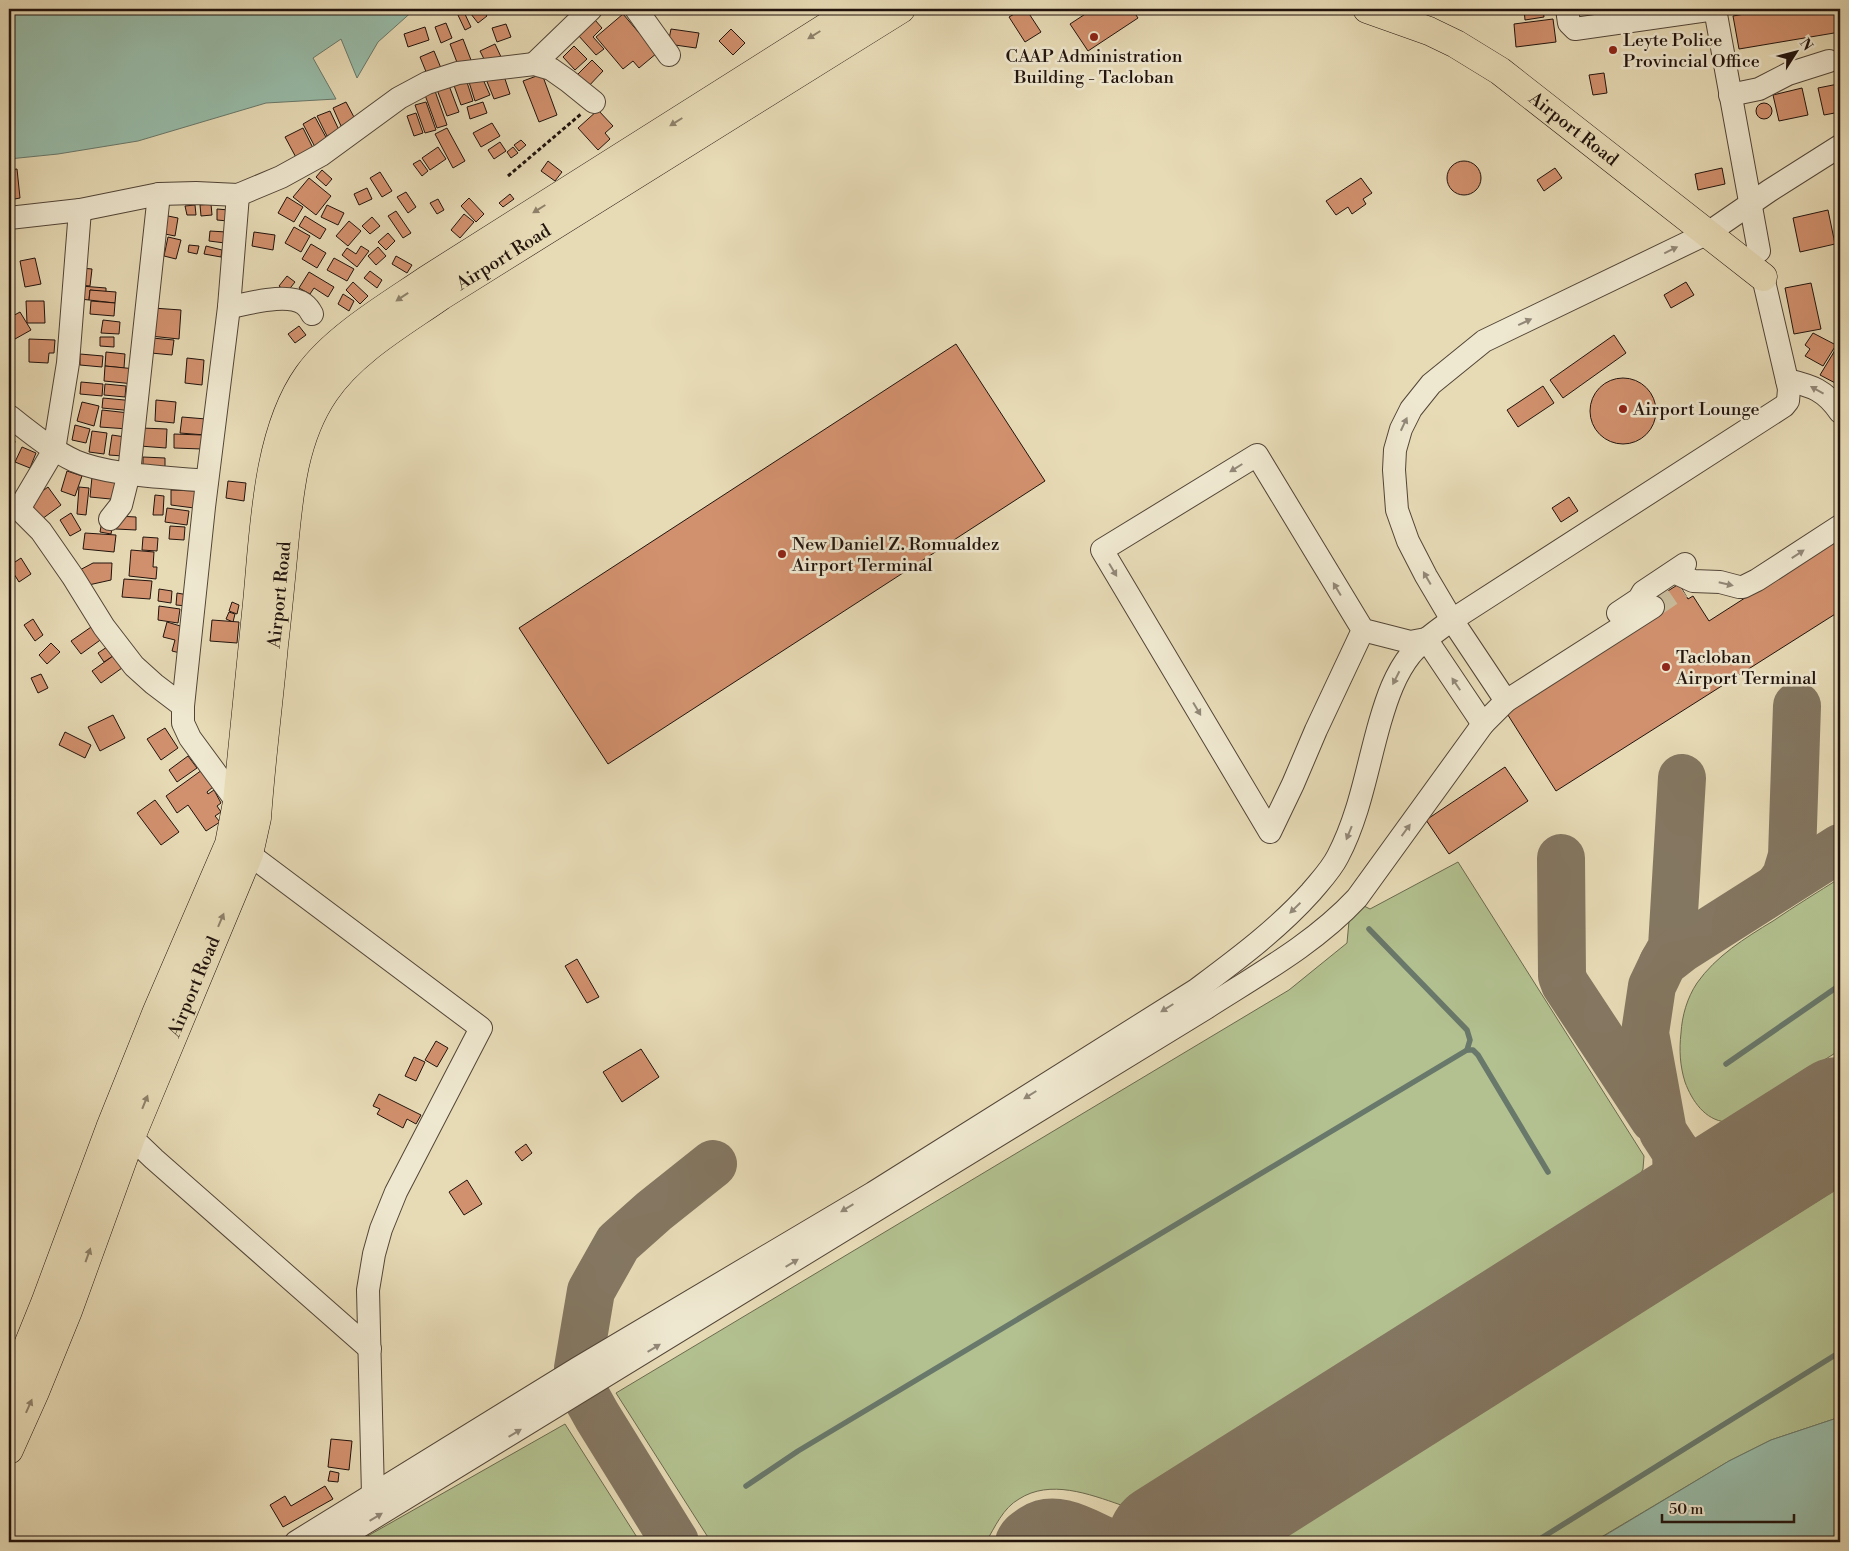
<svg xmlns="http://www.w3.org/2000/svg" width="1849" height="1551" font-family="'Libre Bodoni',serif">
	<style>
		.grass { fill: #b3c190; stroke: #6a6a4e }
		.water { fill: #98bca9; stroke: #68786b }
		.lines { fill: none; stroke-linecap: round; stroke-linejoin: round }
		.stream { stroke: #68786b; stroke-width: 5.5 }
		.taxiway { stroke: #847762; stroke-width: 48 }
		.runway { stroke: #847762; stroke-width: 120 }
		.building { fill: #d2916e; stroke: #21130d }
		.minor-tunnel { stroke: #c9bd9d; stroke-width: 22; stroke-dasharray: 22 11; stroke-linecap: butt }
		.minor-casing { stroke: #524537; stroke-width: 24 }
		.major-casing { stroke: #21130d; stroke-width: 29 }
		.path { stroke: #21130d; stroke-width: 3; stroke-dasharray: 4 2.5; stroke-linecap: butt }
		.minor { stroke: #efe8d0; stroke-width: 22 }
		.major { stroke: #e7dbb6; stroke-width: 28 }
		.oneway { fill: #8e816a }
		.oneway2 { fill: #928878 }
		.poi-dot { fill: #8f2418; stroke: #efe8d0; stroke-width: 2 }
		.labels { text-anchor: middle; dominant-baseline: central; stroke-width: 5; stroke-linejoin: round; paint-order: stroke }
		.poi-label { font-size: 18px; fill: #21130d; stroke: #efe8d0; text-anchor: start }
		.street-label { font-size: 18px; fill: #21130d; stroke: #efe8d0 }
	</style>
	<rect width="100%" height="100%" fill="#e7dbb6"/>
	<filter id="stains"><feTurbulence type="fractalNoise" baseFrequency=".004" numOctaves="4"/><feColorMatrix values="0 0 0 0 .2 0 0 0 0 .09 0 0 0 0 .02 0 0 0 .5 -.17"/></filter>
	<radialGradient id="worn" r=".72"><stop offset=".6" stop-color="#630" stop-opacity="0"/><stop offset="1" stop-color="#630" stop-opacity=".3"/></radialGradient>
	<g class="grass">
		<path d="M1458,862L1644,1156L1643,1169L1633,1190L1121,1505C1089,1494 1050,1479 1019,1499C1003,1508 995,1527 986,1542H711L616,1393L1289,990L1347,943L1349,921L1362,905L1370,909Z"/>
		<path d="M1840,878V1050L1726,1122C1705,1120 1692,1101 1685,1082C1680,1066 1679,1050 1681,1033C1682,1016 1687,998 1697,983C1716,956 1745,938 1773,921C1795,906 1818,892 1840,878Z"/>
		<polygon points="1840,1187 1840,1417 1771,1440 1729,1461 1593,1542 1275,1542"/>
		<polygon points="565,1424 640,1542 357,1542"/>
	</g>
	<g class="water">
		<polygon points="9,9 415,9 378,42 357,78 341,39 313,58 336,99 266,103 138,141 58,154 9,159"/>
		<polygon points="1840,1417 1840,1542 1594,1542 1729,1461 1771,1440"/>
	</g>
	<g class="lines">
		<g class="stream">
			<polyline points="1369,929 1467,1030 1470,1040 1467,1050"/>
			<polyline points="1726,1064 1840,985"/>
			<polyline points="746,1486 798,1451 1467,1050 1473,1050 1478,1055 1548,1172"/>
			<polyline points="1535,1542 1840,1352"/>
		</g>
		<g class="taxiway">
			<polyline points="1561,858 1562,976 1565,984 1654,1119"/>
			<polyline points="1778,887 1786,876 1792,856 1797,706"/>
			<polyline points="1663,963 1672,947 1682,778"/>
			<path d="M1676,1152C1691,1176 1704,1192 1735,1184"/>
			<polyline points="1643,1242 1672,1219 1678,1208 1676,1152 1663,1132 1645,1033 1652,986 1663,963 1681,949 1840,848"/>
			<polyline points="675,1542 597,1416 583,1391 578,1368 591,1291 618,1243 654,1211 713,1164"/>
			<path d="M1019,1542C1022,1535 1026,1533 1033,1528C1056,1513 1085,1532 1108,1542"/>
		</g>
		<polyline class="runway" points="1167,1542 1840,1117"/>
	</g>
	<g class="building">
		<polygon points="467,9 482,9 487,16 478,23"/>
		<polygon points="558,9 568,9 563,14"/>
		<polygon points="1023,9 1026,9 1041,32 1025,42 1009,17"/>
		<polygon points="1093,9 1132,9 1138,18 1088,51 1070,24"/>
		<rect x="1445" y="9" width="71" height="3"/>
		<polygon points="1524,9 1543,9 1544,17 1525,20"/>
		<polygon points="1773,9 1840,9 1840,32 1739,49 1733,16"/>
		<polygon points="463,10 471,27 465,30 457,13"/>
		<polygon points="623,14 640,34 646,29 663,48 639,68 633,61 623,69 596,37"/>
		<polygon points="1553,19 1556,42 1516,47 1514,24"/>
		<polygon points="595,20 602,28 593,37 604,49 596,55 578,35"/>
		<polygon points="446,23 452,38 441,43 435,27"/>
		<polygon points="506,24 511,37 497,42 492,28"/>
		<polygon points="425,27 429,40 408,47 404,34"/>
		<polygon points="671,29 699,33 696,48 668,44"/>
		<polygon points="731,29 745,43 733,55 719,41"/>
		<polygon points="463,39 471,60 458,65 450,44"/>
		<polygon points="495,44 502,59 487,65 480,51"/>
		<polygon points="574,46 587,59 575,70 563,57"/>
		<polygon points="434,51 443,73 429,79 420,57"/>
		<polygon points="592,60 603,71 586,89 575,77"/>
		<polygon points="503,73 510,94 494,99 486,79"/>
		<polygon points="1604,73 1607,93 1593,95 1589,75"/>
		<polygon points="542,74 557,115 539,122 523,81"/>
		<polygon points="481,75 490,95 475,101 468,79"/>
		<polygon points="465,76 473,101 461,105 452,80"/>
		<polygon points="448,83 459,112 447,116 436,87"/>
		<polygon points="1838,84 1840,92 1840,112 1824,115 1818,88"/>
		<polygon points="1802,88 1808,115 1779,121 1773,95"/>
		<polygon points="435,91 447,125 437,128 425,95"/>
		<polygon points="346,102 355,119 341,126 333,108"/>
		<polygon points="426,102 436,130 425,133 415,105"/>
		<polygon points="483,102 487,113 470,119 467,107"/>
		<circle cx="1764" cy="111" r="8"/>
		<polygon points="598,110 613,126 605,133 610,139 598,150 578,128"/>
		<polygon points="330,111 339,130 327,136 317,116"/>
		<polygon points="416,113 423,133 414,136 407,116"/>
		<polygon points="315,117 328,141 315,147 303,124"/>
		<polygon points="492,123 500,136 481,147 473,133"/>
		<polygon points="303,128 316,154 299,163 285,137"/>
		<polygon points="447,128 465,161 453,168 435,134"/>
		<polygon points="521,140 526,145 519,151 514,145"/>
		<polygon points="500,142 506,151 494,159 488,150"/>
		<polygon points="438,147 446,159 430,170 422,158"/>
		<polygon points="513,147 518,153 511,158 507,152"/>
		<polygon points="420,160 428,171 422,176 413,164"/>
		<circle cx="1464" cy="178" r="17"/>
		<polygon points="548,161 562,172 555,181 541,171"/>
		<polygon points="1555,168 1562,178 1544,191 1537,180"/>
		<polygon points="1722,168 1725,184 1698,190 1695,174"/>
		<polygon points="17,169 20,198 9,200 9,170"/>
		<polygon points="322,170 332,179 326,186 316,177"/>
		<polygon points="380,172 392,191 382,197 370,178"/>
		<polygon points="309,178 331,196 316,215 293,197"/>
		<polygon points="1361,178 1372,193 1363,199 1366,204 1352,214 1348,207 1336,215 1326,201"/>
		<polygon points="367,188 372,199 359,205 354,194"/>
		<polygon points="406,192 416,207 408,213 397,197"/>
		<polygon points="510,194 514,199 503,207 499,203"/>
		<polygon points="287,197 303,207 294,222 278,213"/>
		<polygon points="469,198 484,214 476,222 461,206"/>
		<polygon points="438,199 444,210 437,214 430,203"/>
		<polygon points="211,204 212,215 201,216 200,205"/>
		<polygon points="195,205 196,215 187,215 185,206"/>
		<polygon points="327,205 344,213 338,225 321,217"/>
		<polygon points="217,209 229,210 228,221 217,220"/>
		<polygon points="1828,210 1835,244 1800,252 1793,218"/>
		<polygon points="396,211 411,233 403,238 388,216"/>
		<polygon points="464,214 474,222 460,238 451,230"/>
		<polygon points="163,215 178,218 175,236 160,233"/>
		<polygon points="305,216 326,229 320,239 299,226"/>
		<polygon points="372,217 380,226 370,234 362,226"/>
		<polygon points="349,221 361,231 348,246 336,236"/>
		<polygon points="294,227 310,236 301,252 285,243"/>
		<polygon points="210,231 226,232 225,243 209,241"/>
		<polygon points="254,232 275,235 273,250 252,246"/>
		<polygon points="388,233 395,241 386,250 378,242"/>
		<polygon points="168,237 181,240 176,259 164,256"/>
		<polygon points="311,244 326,253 317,268 302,259"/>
		<polygon points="189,245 199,246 197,254 188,252"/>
		<polygon points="206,246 222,250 221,257 204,254"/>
		<polygon points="361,246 369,251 357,267 342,255 347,248 356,254"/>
		<polygon points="378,247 386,256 376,265 368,256"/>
		<polygon points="396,256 412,265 407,273 392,264"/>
		<polygon points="35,258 41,284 25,287 20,261"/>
		<polygon points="334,258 354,269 347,281 327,270"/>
		<polygon points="81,268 92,269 90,286 79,285"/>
		<polygon points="370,271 382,280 377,288 364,278"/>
		<polygon points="309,272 334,287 328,297 314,288 310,294 299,288"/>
		<polygon points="287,276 295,282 287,292 279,286"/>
		<polygon points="353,282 368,296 360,304 346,290"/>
		<polygon points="1686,282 1694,295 1671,308 1664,295"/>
		<polygon points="1811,283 1821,329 1794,334 1785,288"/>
		<polygon points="81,286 106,288 106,292 90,290 89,300 80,299"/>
		<polygon points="90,290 116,292 115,303 89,300"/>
		<polygon points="343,294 354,301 349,311 338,304"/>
		<polygon points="26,301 44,301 45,323 27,323"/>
		<polygon points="91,301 115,303 114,316 90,314"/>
		<polygon points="153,308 181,310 179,339 150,336"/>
		<polygon points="20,312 31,330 15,339 9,327 9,318"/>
		<polygon points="103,320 120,322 119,334 101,333"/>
		<polygon points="299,326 306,335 295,343 288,334"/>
		<polygon points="1813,333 1836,345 1823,366 1805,356 1810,349 1805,345"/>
		<polygon points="1614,335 1626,353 1563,398 1550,380"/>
		<polygon points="100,337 114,337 114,347 100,346"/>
		<polygon points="152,338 174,340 172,355 151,353"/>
		<polygon points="29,339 55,340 54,353 49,353 48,363 29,362"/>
		<polygon points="1840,342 1840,384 1839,385 1820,375"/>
		<polygon points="956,344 1045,481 608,764 519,628"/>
		<polygon points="106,352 125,354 124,368 105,366"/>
		<polygon points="80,354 103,356 102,367 80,365"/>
		<polygon points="187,358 204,360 202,385 185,383"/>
		<polygon points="105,366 136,369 134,384 104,381"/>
		<circle cx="1623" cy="411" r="33"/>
		<polygon points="81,382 103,384 102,396 80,394"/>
		<polygon points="105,384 126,386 125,397 104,395"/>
		<polygon points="1543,386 1554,403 1518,427 1507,410"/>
		<polygon points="103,398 135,401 134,411 102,408"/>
		<polygon points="156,400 176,402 174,423 155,421"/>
		<polygon points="82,402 99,406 94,426 77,421"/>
		<polygon points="102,410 129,413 128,429 100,427"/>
		<polygon points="182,417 206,419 205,435 180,433"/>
		<polygon points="75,425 90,429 86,443 72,440"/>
		<polygon points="141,428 167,429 166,448 140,446"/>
		<polygon points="92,431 107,433 104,454 89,452"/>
		<polygon points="174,434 202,435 202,449 174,448"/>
		<polygon points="112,435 125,437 123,456 109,455"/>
		<polygon points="9,440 15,441 10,467 9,467"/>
		<polygon points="22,447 36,453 30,468 15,462"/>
		<polygon points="143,457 165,458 165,472 143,471"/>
		<polygon points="67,471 82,476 75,496 61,491"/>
		<polygon points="92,477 123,480 121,500 90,497"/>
		<polygon points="228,481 246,483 244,501 226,498"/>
		<polygon points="48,487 61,505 42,519 29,501"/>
		<polygon points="79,487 89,488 86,515 77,514"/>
		<polygon points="171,490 195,491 194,508 171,505"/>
		<polygon points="155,495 164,496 163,515 153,515"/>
		<polygon points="1569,497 1578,511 1561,522 1552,508"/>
		<polygon points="167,508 189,511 187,525 165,522"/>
		<polygon points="71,513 81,530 70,536 60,520"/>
		<polygon points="117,516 136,517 136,530 116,529"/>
		<polygon points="102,521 113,523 111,534 100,532"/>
		<polygon points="170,526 185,527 184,540 169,539"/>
		<polygon points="85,533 116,535 114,552 83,549"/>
		<polygon points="143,537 158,538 157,551 142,550"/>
		<polygon points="1840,537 1840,611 1556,791 1506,712 1650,602 1679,584 1688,599 1693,596 1709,621"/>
		<polygon points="131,550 154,552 153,567 157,567 156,579 129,576"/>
		<polygon points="21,558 31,574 19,582 9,566"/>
		<polygon points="93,563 112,563 111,580 84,586 76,572"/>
		<polygon points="124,579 152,581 150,599 122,597"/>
		<polygon points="159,589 172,591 171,603 158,601"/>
		<polygon points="177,593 188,595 187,606 176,605"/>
		<polygon points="232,602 239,605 237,614 229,611"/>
		<polygon points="159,606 180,609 178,623 158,620"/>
		<polygon points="229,612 235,614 233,622 226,619"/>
		<polygon points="33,619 43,635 35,641 24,625"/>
		<polygon points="212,620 239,622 237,643 210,641"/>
		<polygon points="167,622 187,628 180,653 172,651 175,640 163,637"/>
		<polygon points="94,625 103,638 81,654 71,641"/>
		<polygon points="51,643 60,652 47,664 39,655"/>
		<polygon points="107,647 113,656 104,662 98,653"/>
		<polygon points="113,656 122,668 101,683 92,671"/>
		<polygon points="41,674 48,688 38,693 31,678"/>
		<polygon points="113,715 125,738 100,751 88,727"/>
		<polygon points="165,728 178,748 161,760 147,739"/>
		<polygon points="65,732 91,745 85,758 59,745"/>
		<polygon points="188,756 197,768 177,782 169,770"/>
		<polygon points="1505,767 1528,801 1449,854 1426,820"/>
		<polygon points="202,770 213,787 207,792 208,794 214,790 221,803 217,806 221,812 215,816 220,822 206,831 188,805 177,813 166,796"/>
		<polygon points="155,800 179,832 161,845 137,813"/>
		<polygon points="577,959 599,997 587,1003 565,966"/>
		<polygon points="436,1041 448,1048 437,1067 425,1060"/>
		<polygon points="641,1049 659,1077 622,1102 603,1072"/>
		<polygon points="414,1057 425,1062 416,1081 405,1076"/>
		<polygon points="379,1094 421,1115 416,1124 407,1119 403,1128 377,1114 380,1109 373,1106"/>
		<polygon points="526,1144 532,1153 522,1161 515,1152"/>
		<polygon points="467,1180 482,1204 464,1215 449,1192"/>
		<polygon points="331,1439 352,1441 349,1470 328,1467"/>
		<polygon points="330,1471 339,1473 338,1482 328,1481"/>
		<polygon points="325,1486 333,1499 283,1527 270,1505 285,1496 291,1506"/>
	</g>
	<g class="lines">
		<polyline class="minor-tunnel" points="1653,607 1681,588"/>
		<g class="minor-casing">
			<g id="minor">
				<polyline points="636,9 669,55"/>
				<polyline points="1567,9 1569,23 1575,29 1715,9"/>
				<polyline points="1715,9 1759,251"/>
				<polyline points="534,64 591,9"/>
				<polyline points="1730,95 1759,89 1788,74 1829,61"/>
				<polyline points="9,218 80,210 159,194 196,193 238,195 281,177 321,155 399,98 427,83 458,73 534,64 551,69 568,81 594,102"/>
				<path d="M229,307C248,304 287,292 304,304C308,307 310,310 312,314"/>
				<path d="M1787,380C1812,386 1825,390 1840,412"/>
				<path d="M9,416C30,432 51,450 75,461C110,476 168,477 207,481"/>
				<polyline points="9,508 19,509 41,531 73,577 104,627 134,666 154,684 183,706"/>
				<polyline points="19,509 54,450 68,363 80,210"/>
				<polyline points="110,519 121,505 129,473 159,194"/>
				<polyline points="1674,572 1693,581 1720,582 1739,587 1743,587 1757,580 1840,526"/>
				<polyline points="1618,613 1639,599 1643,592 1685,564"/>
				<polyline points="1363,630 1316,730 1293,784 1270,832 1102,550 1257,455 1363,630 1410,642 1426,639"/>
				<polyline points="1426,639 1483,724"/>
				<polyline points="1506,701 1452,620 1426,576 1408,541 1397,510 1394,470 1395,450 1401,429 1411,409 1431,384 1484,341 1708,233 1769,191 1840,146"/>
				<polyline points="237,802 190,738 183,723 183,706 204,507 229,307 238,195"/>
				<polyline points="249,854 481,1028 396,1192 381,1229 374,1254 368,1290 373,1495"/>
				<polyline points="131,1137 154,1159 370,1349"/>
				<path d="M296,1542L578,1368L873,1193L1196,990C1236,960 1277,930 1311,892C1321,880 1331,870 1338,856C1360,814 1367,767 1380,722C1387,698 1395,674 1411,654C1423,640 1438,630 1452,620L1784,406L1788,401L1789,389L1763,277"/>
				<path d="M334,1542L1206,1008C1259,974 1314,944 1357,898L1483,724L1506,701L1653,607"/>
			</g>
		</g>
		<g class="major-casing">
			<g id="major">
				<path id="s1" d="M1367,9L1429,31L1456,44L1500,71L1763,277"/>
				<path d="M9,1392L45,1303L110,1128L157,1011L229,844L237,802C244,736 250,669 257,603C264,532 266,434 308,375C335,337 390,305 428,279L855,9"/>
				<path id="s2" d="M9,1450L35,1392L68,1311L131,1137L249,854L257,818C261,760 269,702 274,645C278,612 281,579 284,547C289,493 294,437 325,392C353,351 401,324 441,296L901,9"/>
			</g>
		</g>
		<polyline class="path" points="508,176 581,114"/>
		<use href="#minor" class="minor"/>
		<use href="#major" class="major"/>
	</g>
	<defs><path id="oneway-solid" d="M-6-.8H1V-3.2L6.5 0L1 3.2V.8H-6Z" transform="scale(1.25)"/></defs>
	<g class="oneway">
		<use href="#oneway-solid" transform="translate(814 35) rotate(148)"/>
		<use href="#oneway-solid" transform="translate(676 122) rotate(148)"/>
		<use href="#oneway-solid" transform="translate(539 209) rotate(148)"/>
		<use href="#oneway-solid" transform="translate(402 297) rotate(146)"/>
		<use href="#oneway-solid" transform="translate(221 920) rotate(-67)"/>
		<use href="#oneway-solid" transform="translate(145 1102) rotate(-68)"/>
		<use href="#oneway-solid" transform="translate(88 1255) rotate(-70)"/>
		<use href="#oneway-solid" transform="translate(29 1406) rotate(-66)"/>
	</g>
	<g class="oneway2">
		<use href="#oneway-solid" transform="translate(1671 250) rotate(-26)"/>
		<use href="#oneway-solid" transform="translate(1525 322) rotate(-25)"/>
		<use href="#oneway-solid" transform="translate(1817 390) rotate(-151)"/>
		<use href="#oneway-solid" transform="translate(1404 424) rotate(-65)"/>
		<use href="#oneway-solid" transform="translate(1236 468) rotate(148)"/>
		<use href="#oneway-solid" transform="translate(1798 554) rotate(-33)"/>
		<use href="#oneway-solid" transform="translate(1113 570) rotate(59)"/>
		<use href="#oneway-solid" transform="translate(1427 578) rotate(-120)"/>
		<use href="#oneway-solid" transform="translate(1726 584) rotate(13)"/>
		<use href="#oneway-solid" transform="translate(1337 589) rotate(-121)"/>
		<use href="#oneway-solid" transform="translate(1396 678) rotate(117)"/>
		<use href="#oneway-solid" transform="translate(1456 684) rotate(-124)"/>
		<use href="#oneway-solid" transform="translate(1197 709) rotate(59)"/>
		<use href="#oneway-solid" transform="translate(1406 830) rotate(-54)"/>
		<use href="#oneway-solid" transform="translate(1349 833) rotate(112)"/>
		<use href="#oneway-solid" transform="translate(1295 908) rotate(136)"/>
		<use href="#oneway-solid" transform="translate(1167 1008) rotate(148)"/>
		<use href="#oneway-solid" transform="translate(1030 1095) rotate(148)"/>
		<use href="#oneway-solid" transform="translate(847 1208) rotate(149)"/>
		<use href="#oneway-solid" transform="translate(792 1263) rotate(-31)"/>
		<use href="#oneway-solid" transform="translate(654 1348) rotate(-31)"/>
		<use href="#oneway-solid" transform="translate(515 1433) rotate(-31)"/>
		<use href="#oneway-solid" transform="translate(376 1517) rotate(-31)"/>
	</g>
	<g class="poi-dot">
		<circle cx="1094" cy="37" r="5"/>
		<circle cx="1613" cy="50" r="5"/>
		<circle cx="1623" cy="409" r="5"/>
		<circle cx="782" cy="554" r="5"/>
		<circle cx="1666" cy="667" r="5"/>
	</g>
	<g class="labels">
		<g class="poi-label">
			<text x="1623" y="40">Leyte Police<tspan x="1623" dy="21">Provincial Office</tspan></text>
			<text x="1094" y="56" text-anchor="middle">CAAP Administration<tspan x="1094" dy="21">Building - Tacloban</tspan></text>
			<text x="1633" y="409">Airport Lounge</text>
			<text x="792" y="544">New Daniel Z. Romualdez<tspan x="792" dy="21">Airport Terminal</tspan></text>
			<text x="1676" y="657">Tacloban<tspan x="1676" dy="21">Airport Terminal</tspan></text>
		</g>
		<g class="street-label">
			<text stroke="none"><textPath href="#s1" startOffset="241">Airport Road</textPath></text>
			<text stroke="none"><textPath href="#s2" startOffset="1339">Airport Road</textPath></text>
			<text stroke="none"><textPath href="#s2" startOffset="904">Airport Road</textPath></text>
			<text stroke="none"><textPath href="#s2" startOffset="499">Airport Road</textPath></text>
		</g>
	</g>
	<rect width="1849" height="1551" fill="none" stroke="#e7dbb6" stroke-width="30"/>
	<rect x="10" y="10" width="1829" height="1531" fill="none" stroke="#21130d" stroke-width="2.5"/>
	<rect x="15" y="15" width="1819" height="1521" fill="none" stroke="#21130d"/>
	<g transform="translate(1796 52) rotate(54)" stroke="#efe8d0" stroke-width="4" paint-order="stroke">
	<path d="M0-4L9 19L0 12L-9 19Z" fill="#21130d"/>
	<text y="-8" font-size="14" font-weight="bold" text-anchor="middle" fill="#21130d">N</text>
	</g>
	<path d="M1662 1514v8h132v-8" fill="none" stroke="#21130d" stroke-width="2.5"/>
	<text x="1669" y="1514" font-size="15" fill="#21130d" stroke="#efe8d0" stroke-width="4" paint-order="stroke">50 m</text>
	<rect width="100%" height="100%" filter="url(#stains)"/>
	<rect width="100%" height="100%" fill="url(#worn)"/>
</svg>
